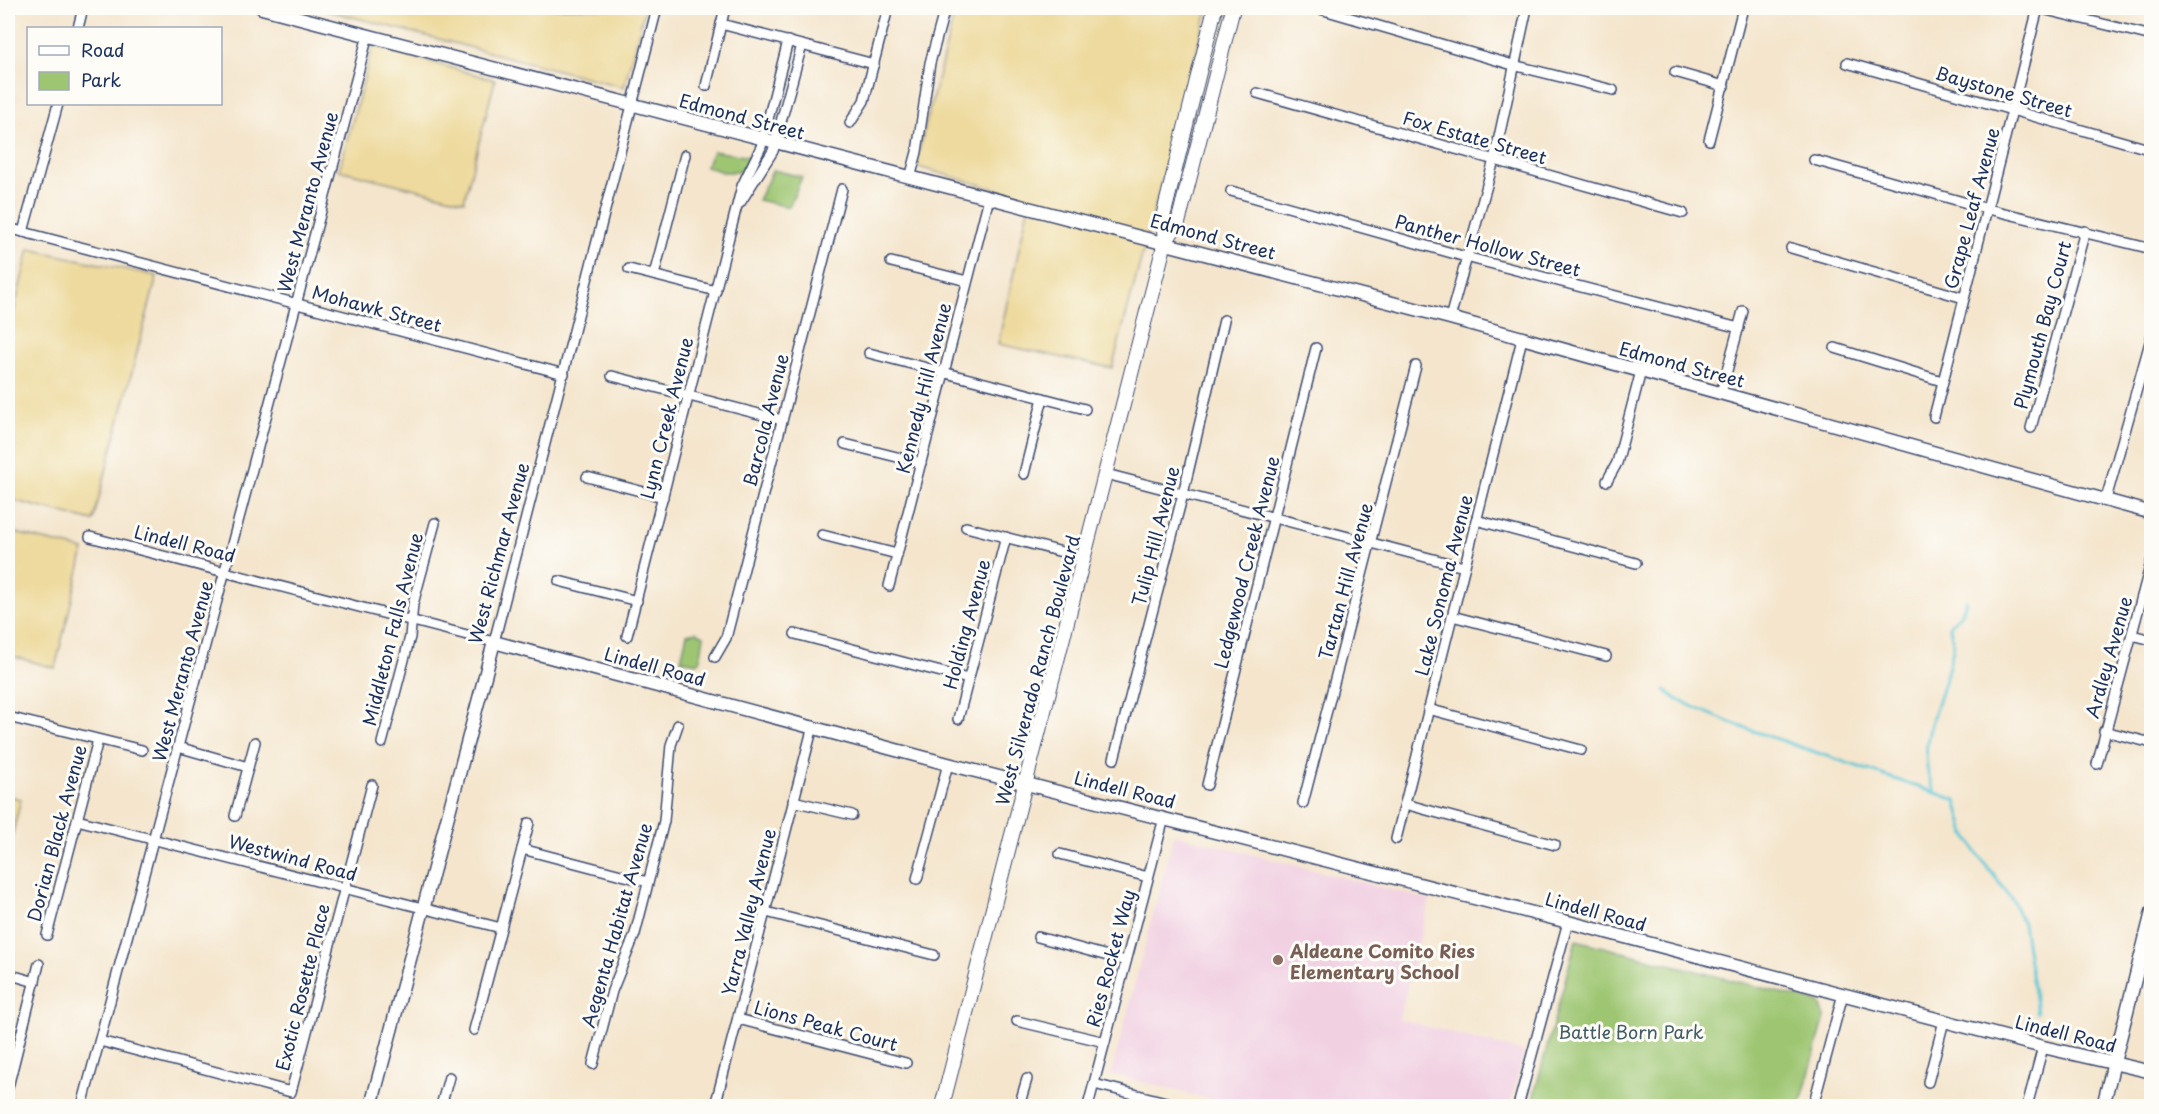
<svg xmlns="http://www.w3.org/2000/svg" width="2159" height="1114" font-family="'Playpen Sans',sans-serif">
	<style>
		.built { fill: #f1d0e2 }
		.green { fill: #9ec672; stroke: #5c7a68; stroke-width: 1.5 }
		.sand { fill: #eeda9e; stroke: #84847e; stroke-width: 1.5 }
		.lines { fill: none; stroke-linecap: round; stroke-linejoin: round }
		.stream { stroke: #5bc6d6; stroke-width: 3 }
		.minor-casing { stroke: #3c4a6e; stroke-width: 12 }
		.tertiary-casing { stroke: #3c4a6e; stroke-width: 15 }
		.secondary-casing { stroke: #3c4a6e; stroke-width: 16 }
		.minor { stroke: #fff; stroke-width: 9 }
		.tertiary { stroke: #fff; stroke-width: 12 }
		.secondary { stroke: #fff; stroke-width: 14 }
		.education-dot { fill: #8d6e63; stroke: #fdfcf7; stroke-width: 2 }
		.labels { text-anchor: middle; dominant-baseline: central; stroke-width: 6; stroke-linejoin: round; paint-order: stroke }
		.street-label { font-size: 18px; fill: #1b2f5e; stroke: #fdfcf7 }
		.education-label { font-size: 18px; font-weight: bold; fill: #785e54; stroke: #fdfcf7; text-anchor: start }
		.park-label { font-size: 18px; fill: #425c64; stroke: #fdfcf7 }
	</style>
	<rect width="100%" height="100%" fill="#fdfcf7"/>
	<filter id="ink" filterUnits="userSpaceOnUse"><feTurbulence type="fractalNoise" baseFrequency=".0167" numOctaves="2"/><feDisplacementMap in="SourceGraphic" scale="12" xChannelSelector="R" yChannelSelector="G"/><feConvolveMatrix kernelMatrix="1 2 1 2 8 2 1 2 1" color-interpolation-filters="sRGB"/></filter>
	<filter id="wash" filterUnits="userSpaceOnUse"><feTurbulence type="fractalNoise" baseFrequency=".008" numOctaves="4" result="noise"/><feDisplacementMap in="SourceGraphic" scale="24" xChannelSelector="R" yChannelSelector="G"/><feGaussianBlur stdDeviation="1.35" result="paint"/><feColorMatrix in="noise" values="0 0 0 0 0 0 0 0 0 0 0 0 0 0 0 0 0 1.4 0 .05"/><feComposite in="paint" operator="in"/></filter>
	<g filter="url(#wash)">
		<rect width="100%" height="100%" fill="#f4e5cc"/>
		<polygon class="built" points="1174,834 1430,900 1399,1019 1524,1052 1510,1106 1235,1106 1111,1074"/>
		<g class="green">
			<polygon points="713,151 751,157 739,172 722,172 706,166"/>
			<polygon points="773,170 802,177 789,207 758,200"/>
			<polygon points="696,632 704,636 700,661 697,663 681,660 687,634"/>
			<polygon points="1576,940 1820,1003 1825,1017 1800,1106 1531,1106"/>
		</g>
		<g class="sand">
			<polygon points="318,8 645,8 624,87"/>
			<polygon points="956,8 1208,8 1112,368 998,344 1030,199 915,166"/>
			<polygon points="373,46 495,80 464,201 339,170"/>
			<polygon points="29,249 157,276 93,521 8,499 8,336"/>
			<polygon points="8,531 84,550 55,668 8,655"/>
			<polygon points="8,796 21,799 8,853"/>
		</g>
		<g class="lines">
			<g class="stream">
				<polyline points="1665,690 1678,700 1733,724 1956,800 1964,830 1976,852 2012,899 2023,924 2037,1012"/>
				<path d="M1935,792C1910,745 1946,695 1953,648C1954,641 1950,633 1950,625L1962,613L1966,601"/>
			</g>
		</g>
	</g>
	<g filter="url(#ink)">
		<g class="lines">
			<g class="minor-casing">
				<g id="minor">
					<polyline points="1317,8 1513,65 1613,90"/>
					<polyline points="2038,8 2152,36"/>
					<polyline points="721,24 874,64"/>
					<polyline points="78,28 83,8"/>
					<polyline points="1847,63 2152,150"/>
					<polyline points="1675,72 1724,86"/>
					<polyline points="706,86 725,8"/>
					<polyline points="1257,93 1683,213"/>
					<polyline points="850,123 864,101 888,8"/>
					<polyline points="1709,140 1743,8"/>
					<polyline points="1814,160 1988,209 2152,249"/>
					<polyline points="910,178 917,152 930,63 945,8"/>
					<polyline points="1231,191 1466,257 1739,328"/>
					<polyline points="740,203 773,151 802,45"/>
					<polyline points="8,228 564,374"/>
					<polyline points="23,232 58,104"/>
					<polyline points="1791,248 1964,298"/>
					<polyline points="891,262 967,281"/>
					<polyline points="629,269 716,291"/>
					<polyline points="654,275 685,155"/>
					<polyline points="1450,318 1494,160 1527,8"/>
					<polyline points="1835,348 1942,381"/>
					<polyline points="869,353 1085,409"/>
					<polyline points="612,376 782,420"/>
					<polyline points="1721,393 1743,311"/>
					<polyline points="1934,417 2038,8"/>
					<polyline points="2031,428 2085,231"/>
					<polyline points="845,444 921,463"/>
					<polyline points="1024,474 1043,398"/>
					<polyline points="1106,474 1464,567"/>
					<polyline points="587,477 663,497"/>
					<polyline points="1607,481 1617,463 1641,371"/>
					<polyline points="2106,499 2152,335"/>
					<polyline points="1476,520 1636,563"/>
					<polyline points="966,527 1085,558"/>
					<polyline points="822,535 897,554"/>
					<polyline points="90,537 494,642 657,8"/>
					<polyline points="559,581 637,601"/>
					<polyline points="889,586 989,198"/>
					<polyline points="1452,616 1606,656"/>
					<polyline points="795,634 968,679"/>
					<polyline points="2132,635 2152,640"/>
					<polyline points="627,636 742,186 761,147 788,41"/>
					<polyline points="715,657 726,638 842,189"/>
					<polyline points="1428,709 1581,750"/>
					<polyline points="8,717 142,750"/>
					<polyline points="958,719 1006,537"/>
					<polyline points="2104,731 2152,743"/>
					<polyline points="382,743 410,637 413,604 435,523"/>
					<polyline points="178,747 248,767"/>
					<polyline points="1114,759 1183,494 1224,320"/>
					<polyline points="2097,764 2152,559"/>
					<polyline points="1207,785 1316,348"/>
					<polyline points="793,801 852,815"/>
					<polyline points="1303,803 1416,366"/>
					<polyline points="1405,804 1555,845"/>
					<polyline points="235,816 255,742"/>
					<polyline points="77,820 501,928"/>
					<polyline points="1396,839 1522,339"/>
					<polyline points="522,849 648,882"/>
					<polyline points="1060,854 1148,877"/>
					<polyline points="917,879 948,764"/>
					<polyline points="766,912 934,955"/>
					<polyline points="47,935 98,740"/>
					<polyline points="1038,937 1126,961"/>
					<polyline points="8,974 35,982"/>
					<polyline points="738,1019 906,1063"/>
					<polyline points="1017,1021 1105,1042"/>
					<polyline points="474,1030 529,823"/>
					<polyline points="100,1041 291,1092 372,785"/>
					<polyline points="593,1064 612,991 635,934 664,821 671,745 678,725"/>
					<polyline points="1928,1082 1944,1021"/>
					<polyline points="1094,1084 1182,1106"/>
					<polyline points="8,1087 39,964"/>
					<polyline points="82,1106 368,35"/>
					<polyline points="441,1106 449,1077"/>
					<polyline points="715,1106 813,726"/>
					<polyline points="1019,1106 1027,1079"/>
					<polyline points="1088,1106 1164,818"/>
					<polyline points="1518,1106 1568,922"/>
					<polyline points="1813,1106 1843,994"/>
					<polyline points="2027,1106 2043,1047"/>
				</g>
			</g>
			<g class="tertiary-casing">
				<g id="tertiary">
					<polyline points="262,8 1450,318 2152,513"/>
					<polyline points="371,1106 494,642 948,764 1568,922 2043,1047 2152,1072"/>
					<polyline points="2103,1106 2152,912"/>
				</g>
			</g>
			<g class="secondary-casing">
				<g id="secondary">
					<polyline points="1165,242 1178,223 1233,8"/>
					<polyline points="942,1106 1165,242 1163,217 1215,8"/>
				</g>
			</g>
			<use href="#minor" class="minor"/>
			<use href="#tertiary" class="tertiary"/>
			<use href="#secondary" class="secondary"/>
		</g>
	</g>
	<circle class="education-dot" cx="1278" cy="960" r="6"/>
	<g class="labels">
		<g class="street-label">
			<text transform="translate(2004 91) rotate(16)">Baystone Street</text>
			<text transform="translate(742 116) rotate(15)">Edmond Street</text>
			<text transform="translate(1475 137) rotate(16)">Fox Estate Street</text>
			<text transform="translate(307 202) rotate(-75)">West Meranto Avenue</text>
			<text transform="translate(1971 208) rotate(-75)">Grape Leaf Avenue</text>
			<text transform="translate(1213 236) rotate(15)">Edmond Street</text>
			<text transform="translate(1488 245) rotate(15)">Panther Hollow Street</text>
			<text transform="translate(377 308) rotate(15)">Mohawk Street</text>
			<text transform="translate(2042 325) rotate(-75)">Plymouth Bay Court</text>
			<text transform="translate(1682 364) rotate(15)">Edmond Street</text>
			<text transform="translate(923 388) rotate(-76)">Kennedy Hill Avenue</text>
			<text transform="translate(666 418) rotate(-76)">Lynn Creek Avenue</text>
			<text transform="translate(765 420) rotate(-76)">Barcola Avenue</text>
			<text transform="translate(1155 536) rotate(-76)">Tulip Hill Avenue</text>
			<text transform="translate(185 543) rotate(14)">Lindell Road</text>
			<text transform="translate(498 553) rotate(-75)">West Richmar Avenue</text>
			<text transform="translate(1246 562) rotate(-76)">Ledgewood Creek Avenue</text>
			<text transform="translate(1345 581) rotate(-75)">Tartan Hill Avenue</text>
			<text transform="translate(1443 585) rotate(-76)">Lake Sonoma Avenue</text>
			<text transform="translate(966 624) rotate(-75)">Holding Avenue</text>
			<text transform="translate(392 629) rotate(-76)">Middleton Falls Avenue</text>
			<text transform="translate(2108 657) rotate(-74)">Ardley Avenue</text>
			<text transform="translate(655 666) rotate(15)">Lindell Road</text>
			<text transform="translate(1037 670) rotate(-75)">West Silverado Ranch Boulevard</text>
			<text transform="translate(182 671) rotate(-75)">West Meranto Avenue</text>
			<text transform="translate(1125 789) rotate(14)">Lindell Road</text>
			<text transform="translate(56 833) rotate(-75)">Dorian Black Avenue</text>
			<text transform="translate(293 857) rotate(15)">Westwind Road</text>
			<text transform="translate(1596 911) rotate(15)">Lindell Road</text>
			<text transform="translate(748 912) rotate(-76)">Yarra Valley Avenue</text>
			<text transform="translate(616 925) rotate(-74)">Aegenta Habitat Avenue</text>
			<text transform="translate(1110 958) rotate(-75)">Ries Rocket Way</text>
			<text transform="translate(302 987) rotate(-76)">Exotic Rosette Place</text>
			<text transform="translate(826 1025) rotate(15)">Lions Peak Court</text>
			<text transform="translate(2066 1033) rotate(14)">Lindell Road</text>
		</g>
		<g class="education-label">
			<text x="1290" y="950">Aldeane Comito Ries<tspan x="1290" dy="21">Elementary School</tspan></text>
		</g>
		<g class="park-label">
			<text x="1631" y="1031">Battle Born Park</text>
		</g>
	</g>
	<rect width="2159" height="1114" fill="none" stroke="#fdfcf7" stroke-width="30"/>
	<rect x="27" y="27" width="195" height="78" fill="#fdfcf7" stroke="#a3aaba" stroke-width="1.5"/>
	<rect x="39" y="46" width="30" height="9" fill="#ffffff" stroke="#a3aaba" stroke-width="1.5"/>
	<text x="81" y="57" font-size="18" fill="#1b2f5e">Road</text>
	<rect x="39" y="72" width="30" height="18" fill="#9ec672" stroke="#a3aaba" stroke-width="1.5"/>
	<text x="81" y="87" font-size="18" fill="#1b2f5e">Park</text>
</svg>
